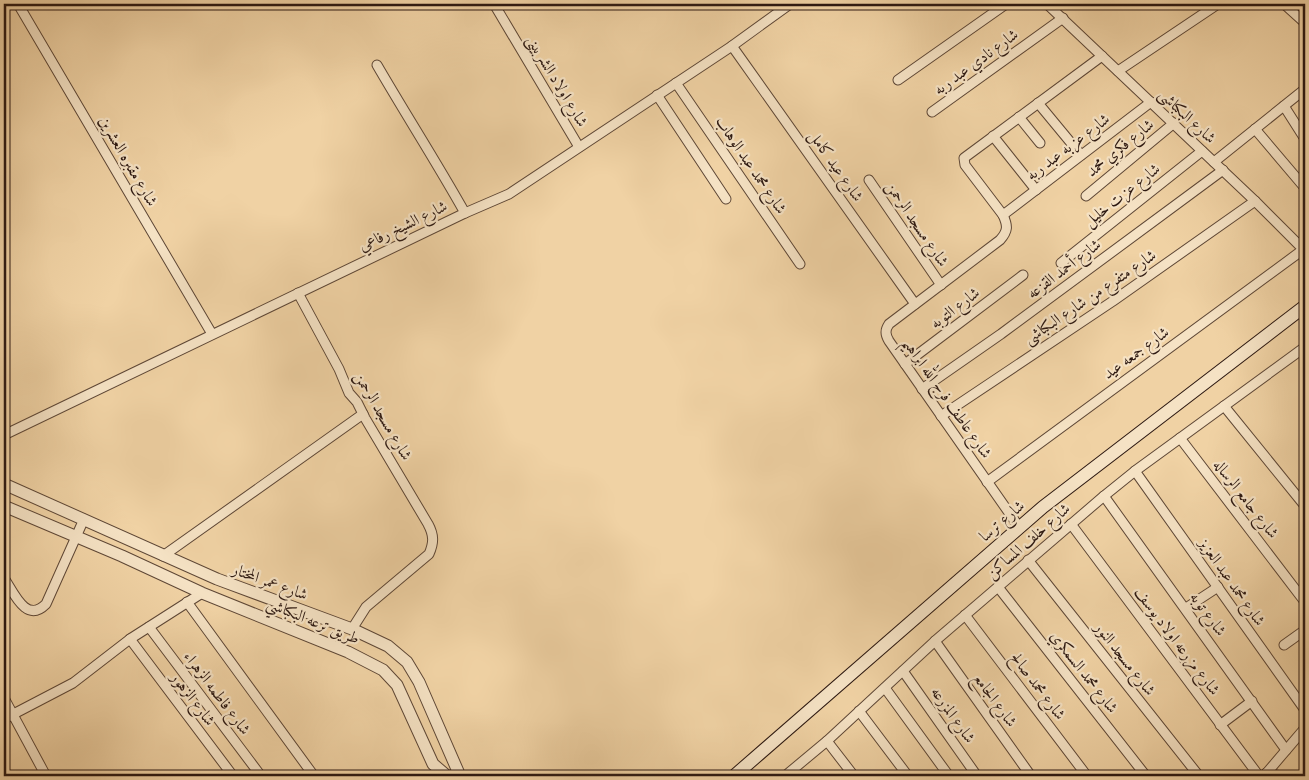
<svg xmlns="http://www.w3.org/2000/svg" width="1309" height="780" font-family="'IM FELL Double Pica',Amiri,serif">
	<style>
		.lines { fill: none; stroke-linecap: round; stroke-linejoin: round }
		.minor-casing { stroke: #5e4736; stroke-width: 11 }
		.tertiary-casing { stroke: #5e4736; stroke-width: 13 }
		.secondary-casing { stroke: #2d1912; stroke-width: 14 }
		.minor { stroke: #f5e2c4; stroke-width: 9 }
		.tertiary { stroke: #f5e2c4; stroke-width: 11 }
		.secondary { stroke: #f5e2c4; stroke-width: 12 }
		.labels { text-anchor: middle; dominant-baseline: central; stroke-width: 4.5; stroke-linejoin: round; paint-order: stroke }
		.street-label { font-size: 16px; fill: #2d1912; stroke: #f5e2c4 }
	</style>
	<rect width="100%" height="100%" fill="#f0d2a4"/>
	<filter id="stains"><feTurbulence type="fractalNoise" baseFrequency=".004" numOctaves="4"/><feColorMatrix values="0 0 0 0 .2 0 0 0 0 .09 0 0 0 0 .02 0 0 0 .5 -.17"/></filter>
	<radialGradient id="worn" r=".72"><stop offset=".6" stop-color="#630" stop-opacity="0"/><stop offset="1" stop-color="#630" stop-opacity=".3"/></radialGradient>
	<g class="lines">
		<g class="minor-casing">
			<g id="minor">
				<polyline points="18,4 212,334"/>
				<polyline points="494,4 579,147"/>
				<polyline points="1047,4 1255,201 1305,251"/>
				<polyline points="1284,4 1305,23"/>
				<polyline points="732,46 915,304"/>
				<path d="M377,65C406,115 437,163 465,213"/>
				<polyline points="1118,71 1218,4"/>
				<polyline points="898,80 1006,4"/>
				<polyline points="676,83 800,264"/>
				<polyline points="657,95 726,199"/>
				<polyline points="1038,103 1081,155"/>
				<polyline points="1284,106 1305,139"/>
				<polyline points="932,112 1063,18"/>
				<polyline points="1019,117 1040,143"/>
				<polyline points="1255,129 1305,188"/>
				<polyline points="993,136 1036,190"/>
				<polyline points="1214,162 1305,89"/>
				<polyline points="869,180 941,285"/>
				<polyline points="1086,196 1174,123"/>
				<polyline points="1003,215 1151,102"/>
				<polyline points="1061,263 1202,151"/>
				<path d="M298,293L339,369L349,393L357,402L365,418L428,524C434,535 434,543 429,554L366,607L352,629"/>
				<polyline points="905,364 1023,275"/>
				<polyline points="922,389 1001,334 1223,170"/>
				<polyline points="1224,406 1305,506"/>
				<polyline points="941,416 1113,301 1255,201"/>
				<polyline points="4,435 465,213 509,194 732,46 790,4"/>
				<polyline points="1180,438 1305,602"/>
				<polyline points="1135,471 1305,710"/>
				<polyline points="987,482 1304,249"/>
				<polyline points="1104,496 1286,750"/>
				<polyline points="1071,524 1259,776"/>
				<path d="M1019,527L889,341C885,334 885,330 889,324L1000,240C1008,231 1008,226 1003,215L965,165L964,158L1102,56"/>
				<polyline points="163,556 363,414"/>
				<polyline points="1028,560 1199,776"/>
				<path d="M4,578C14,593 26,624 46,604L84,519"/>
				<polyline points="998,587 1146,776"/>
				<polyline points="187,602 314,776"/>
				<polyline points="1186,608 1218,587"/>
				<polyline points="965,615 1087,776"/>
				<polyline points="149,627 261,776"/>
				<polyline points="130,639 233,776"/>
				<polyline points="935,641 1031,776"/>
				<polyline points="1284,645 1305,630"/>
				<polyline points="903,671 977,776"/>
				<polyline points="885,688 949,776"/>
				<polyline points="4,698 46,776"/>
				<polyline points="859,711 908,776"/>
				<polyline points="4,719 73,683 130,639 202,593"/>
				<polyline points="1220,725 1252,701"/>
				<polyline points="827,741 854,776"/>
				<polyline points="1266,773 1281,776"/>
				<polyline points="785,776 827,741 935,641 1104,496 1135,471 1305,347"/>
				<polyline points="1264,776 1305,728"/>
			</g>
		</g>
		<g class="tertiary-casing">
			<g id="tertiary">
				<polyline points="4,484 217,579 352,629 388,646 407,662 419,682 460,776"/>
				<polyline points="4,506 122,556 202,593 348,652 383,670 397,685 433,764 447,776"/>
			</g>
		</g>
		<g class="secondary-casing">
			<polyline id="secondary" points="734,776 1043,507 1305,306"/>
		</g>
		<use href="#minor" class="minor"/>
		<use href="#tertiary" class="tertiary"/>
		<use href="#secondary" class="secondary"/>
	</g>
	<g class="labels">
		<g class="street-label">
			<text transform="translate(976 62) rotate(-36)">شارع نادي عبد ربه</text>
			<text transform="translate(557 81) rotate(59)">شارع اولاد الشربينى</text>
			<text transform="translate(1187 116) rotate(43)">شارع البكباشى</text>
			<text transform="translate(1068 147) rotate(-37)">شارع عزبه عبد ربه</text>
			<text transform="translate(1120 148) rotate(-39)">شارع فكري محمد</text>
			<text transform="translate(128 161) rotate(60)">شارع مقبره العشرين</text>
			<text transform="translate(751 165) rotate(56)">شارع محمد عبد الوهاب</text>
			<text transform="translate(836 166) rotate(55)">شارع عيد كامل</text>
			<text transform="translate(1122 195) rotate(-38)">شارع عزت خليل</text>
			<text transform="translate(917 224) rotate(56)">شارع مسجد الرحمن</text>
			<text transform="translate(403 226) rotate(-26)">شارع الشيخ رفاعي</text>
			<text transform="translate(1064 269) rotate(-37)">شارع أحمد القزعه</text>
			<text transform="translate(1090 297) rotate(-34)">شارع متفرع من شارع البكباشى</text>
			<text transform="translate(955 308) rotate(-37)">شارع التوبه</text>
			<text transform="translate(1136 353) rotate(-36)">شارع جمعه عيد</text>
			<text transform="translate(947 398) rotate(55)">شارع عاطف فرج الله ابراهيم</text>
			<text transform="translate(383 416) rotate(60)">شارع مسجد الرحمن</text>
			<text transform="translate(1246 499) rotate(52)">شارع جامع الرساله</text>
			<text transform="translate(1002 521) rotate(-41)">شارع ترسا</text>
			<text transform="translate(1028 541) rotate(-41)">شارع خلف المساكن</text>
			<text transform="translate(270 582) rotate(20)">شارع عمر المختار</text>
			<text transform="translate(1232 582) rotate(55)">شارع محمد عبد العزيز</text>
			<text transform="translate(1208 614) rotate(54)">شارع توبه</text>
			<text transform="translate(313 621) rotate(22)">طريق ترعه البكباشي</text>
			<text transform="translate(1177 641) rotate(53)">شارع مزرعه اولاد يوسف</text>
			<text transform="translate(1125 659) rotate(52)">شارع مسجد النور</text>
			<text transform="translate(1084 672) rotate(52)">شارع محمد السمكري</text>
			<text transform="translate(1038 686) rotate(53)">شارع محمد صالح</text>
			<text transform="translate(217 693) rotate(53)">شارع فاطمه الزهراء</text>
			<text transform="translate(193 699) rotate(53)">شارع الزهور</text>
			<text transform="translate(995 700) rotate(54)">شارع الجامع</text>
			<text transform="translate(953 715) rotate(55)">شارع المزرعه</text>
		</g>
	</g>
	<rect width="1309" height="780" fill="none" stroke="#f0d2a4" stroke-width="20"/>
	<rect x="5" y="5" width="1299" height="770" fill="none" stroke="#2d1912" stroke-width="2.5"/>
	<rect x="10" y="10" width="1289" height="760" fill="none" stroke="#2d1912"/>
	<rect width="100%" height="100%" filter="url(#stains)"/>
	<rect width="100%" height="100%" fill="url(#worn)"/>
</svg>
